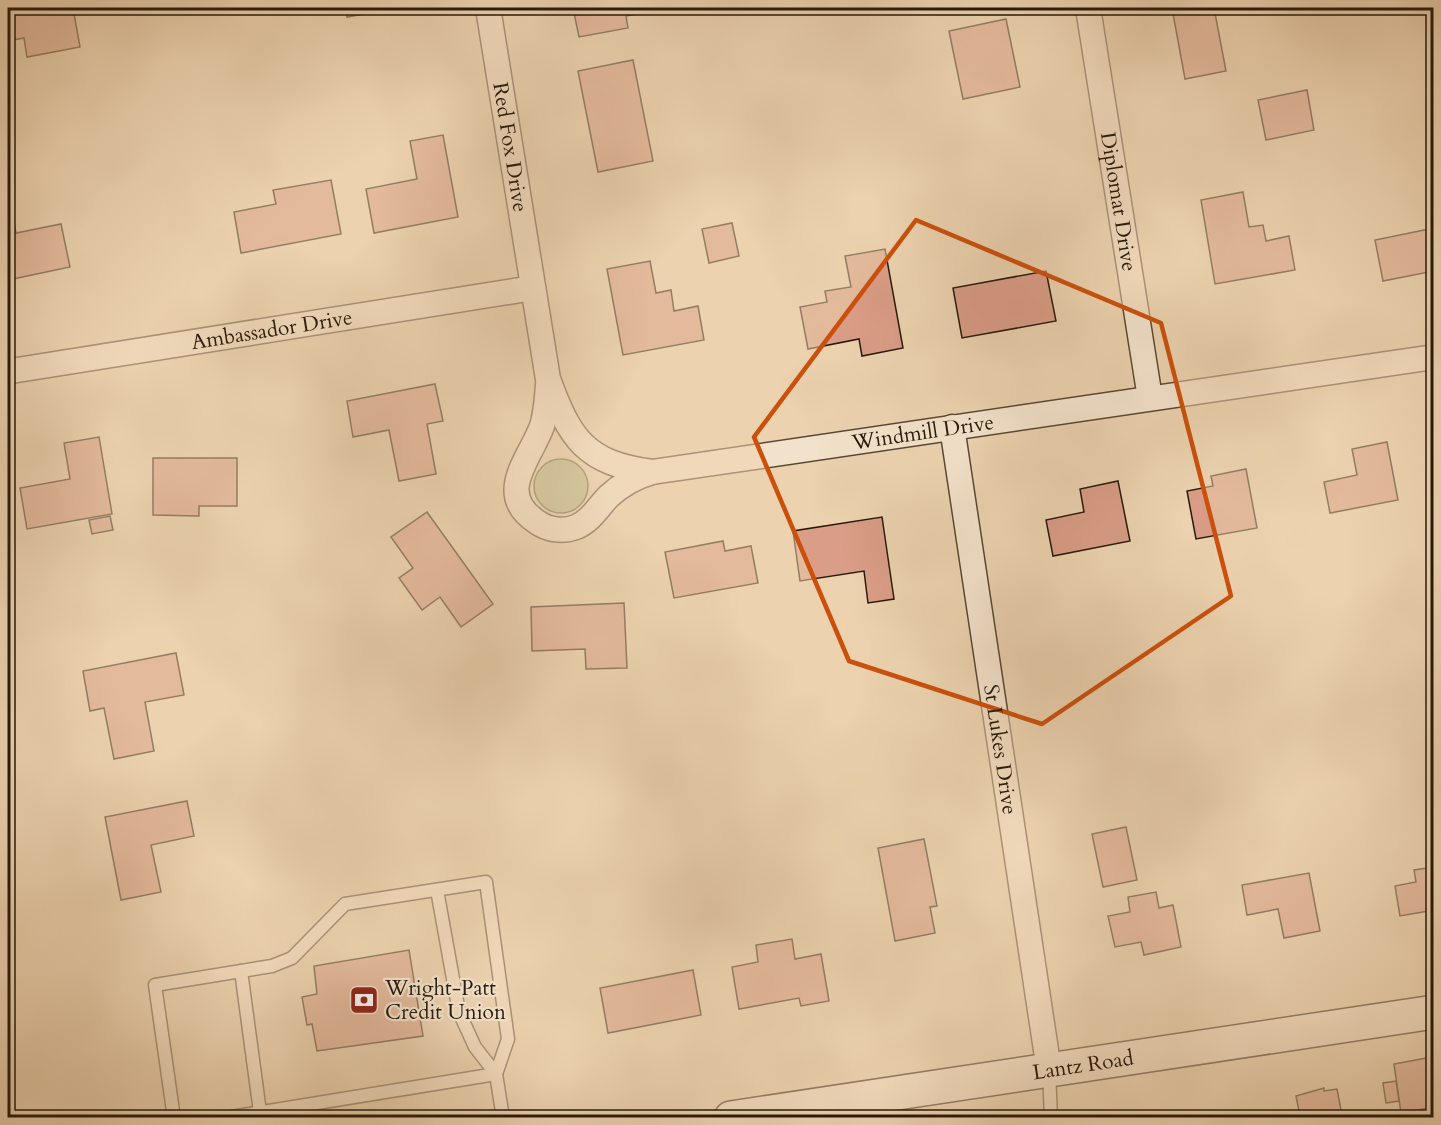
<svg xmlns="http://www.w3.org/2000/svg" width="1441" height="1125" font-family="Cardo,serif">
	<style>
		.green { fill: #babb89; stroke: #706a4a; stroke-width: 1.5 }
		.building { fill: #da9d87; stroke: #261a0a; stroke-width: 1.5 }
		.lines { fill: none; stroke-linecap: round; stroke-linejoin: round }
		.lane-casing { stroke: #584833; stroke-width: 15 }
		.street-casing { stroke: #584833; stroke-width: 27 }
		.secondary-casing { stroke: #261a0a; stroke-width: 36 }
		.lane { stroke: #f3e2cb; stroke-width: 12 }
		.street { stroke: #f3e2cb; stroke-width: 24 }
		.secondary { stroke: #f3e2cb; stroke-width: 33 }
		.marked { fill: none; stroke: #cb500c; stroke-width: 4.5; stroke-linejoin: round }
		.labels { text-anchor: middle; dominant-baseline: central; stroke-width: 4.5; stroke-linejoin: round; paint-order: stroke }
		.street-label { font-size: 21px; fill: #261a0a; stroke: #f3e2cb }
		.poi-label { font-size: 21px; fill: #261a0a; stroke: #f3e2cb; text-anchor: start }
	</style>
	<rect width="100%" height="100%" fill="#ecd2af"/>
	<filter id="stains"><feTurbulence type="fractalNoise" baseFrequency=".00333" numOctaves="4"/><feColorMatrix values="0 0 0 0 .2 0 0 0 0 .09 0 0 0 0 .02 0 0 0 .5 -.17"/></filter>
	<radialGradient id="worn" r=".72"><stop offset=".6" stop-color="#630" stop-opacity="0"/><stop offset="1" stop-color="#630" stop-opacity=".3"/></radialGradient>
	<circle class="green" cx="561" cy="486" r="27"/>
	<g class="building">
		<polygon points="8,8 35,8 36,13 73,8 80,47 27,57 24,38 8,41"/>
		<polygon points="346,8 398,8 347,17"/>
		<polygon points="573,8 654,8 655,11 626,16 628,28 579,37"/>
		<polygon points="1172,8 1214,8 1226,71 1185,79"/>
		<polygon points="1006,19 1020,87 963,99 949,31"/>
		<polygon points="633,60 653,161 598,172 578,71"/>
		<polygon points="1307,90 1314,130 1266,140 1258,100"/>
		<polygon points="443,135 458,217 374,233 366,189 417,179 410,141"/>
		<polygon points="331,180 341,234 241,253 234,212 276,204 273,190"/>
		<polygon points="8,192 16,233 61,224 70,267 8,280"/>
		<polygon points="1243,192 1249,227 1263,225 1266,241 1289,236 1295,270 1215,284 1201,200"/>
		<polygon points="732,223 739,256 709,263 702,229"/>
		<polygon points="1434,228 1434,271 1383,281 1375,240"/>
		<polygon points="885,249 903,348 862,356 859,339 808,349 800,307 827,302 825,291 851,287 845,256"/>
		<polygon points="650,261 656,293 671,290 674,311 698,306 704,340 623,355 607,269"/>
		<polygon points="1046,271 1056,321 962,338 953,288"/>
		<polygon points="435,384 443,421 427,424 436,474 399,481 389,430 353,437 347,401"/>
		<polygon points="99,437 112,514 27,529 20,488 70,479 64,443"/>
		<polygon points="1387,442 1398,500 1330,513 1324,482 1357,475 1352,449"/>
		<polygon points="153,458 237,458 237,506 199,506 199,516 153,515"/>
		<polygon points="1246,469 1257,528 1196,539 1187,491 1213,486 1211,476"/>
		<polygon points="1118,481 1130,541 1053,556 1046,520 1084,512 1080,489"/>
		<polygon points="427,512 493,604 461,627 440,597 422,610 399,578 413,568 391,537"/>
		<polygon points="110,516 113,530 92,534 89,520"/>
		<polygon points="882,517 894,599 868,603 864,571 800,581 793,531"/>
		<polygon points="723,541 725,551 751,546 758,583 674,598 665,552"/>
		<polygon points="624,603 627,668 586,669 585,649 532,651 531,607"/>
		<polygon points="176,653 184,695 145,702 154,751 114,759 104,708 90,711 83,671"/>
		<polygon points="187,801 194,836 151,845 161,892 121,900 105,817"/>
		<polygon points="1126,827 1137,880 1103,887 1092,834"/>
		<polygon points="924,839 937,906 930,907 935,933 895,941 878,848"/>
		<polygon points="1434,867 1434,910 1400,916 1395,886 1416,882 1414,870"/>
		<polygon points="1309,873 1320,931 1284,938 1278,909 1247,915 1242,885"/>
		<polygon points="1156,892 1159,908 1173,905 1181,947 1144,955 1141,942 1115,947 1108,916 1130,912 1128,897"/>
		<polygon points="792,939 795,959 821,954 829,1001 801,1006 799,998 739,1009 732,967 758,962 756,945"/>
		<polygon points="409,950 423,1036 317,1051 312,1024 307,1025 302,997 317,994 314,966"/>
		<polygon points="693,970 701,1015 608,1033 600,988"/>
		<polygon points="1432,1057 1434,1107 1401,1113 1394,1064"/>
		<polygon points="1396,1081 1399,1101 1386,1103 1383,1083"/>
		<polygon points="1324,1088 1324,1091 1337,1089 1341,1110 1330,1112 1331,1118 1300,1116 1296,1096"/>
	</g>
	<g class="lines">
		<g class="lane-casing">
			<g id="lane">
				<polyline points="437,890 459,1012 475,1047 496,1074 503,1118"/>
				<polyline points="241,971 260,1112"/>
				<polyline points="1049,1071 1051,1118"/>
				<polyline points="174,1118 155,985 272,966 292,958 345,904 486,882 508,1039 496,1074"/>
				<polyline points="225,1118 496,1074"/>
			</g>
		</g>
		<g class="street-casing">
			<g id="street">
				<path id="s1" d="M488,8L548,379C570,439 585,463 652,472L1434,357"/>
				<path id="s2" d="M1088,8L1150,398"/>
				<path id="s3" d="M11,371L533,288"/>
				<path d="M548,385C547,399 546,413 542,426C530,459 494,494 537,522C548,530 563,532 576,527C591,521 598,507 609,496C622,484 635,477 652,472"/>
				<path id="s4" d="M952,427L1049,1070"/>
			</g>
		</g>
		<g class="secondary-casing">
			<g id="secondary">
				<path id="s5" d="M731,1118L1434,1012"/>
			</g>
		</g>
		<use href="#lane" class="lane"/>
		<use href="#street" class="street"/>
		<use href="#secondary" class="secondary"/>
	</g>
	<path d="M0 0H1441V1125H0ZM916,220L1161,323L1231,596L1042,724L849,661L754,437Z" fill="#ecd2af" fill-opacity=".55" fill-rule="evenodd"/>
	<path class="marked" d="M916,220L1161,323L1231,596L1042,724L849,661L754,437Z"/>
	<defs>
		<g id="bank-square" transform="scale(1.5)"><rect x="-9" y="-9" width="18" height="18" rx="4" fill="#8f2418" stroke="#f3e2cb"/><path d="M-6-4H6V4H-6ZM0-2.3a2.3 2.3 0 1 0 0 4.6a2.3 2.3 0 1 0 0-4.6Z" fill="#fff"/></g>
	</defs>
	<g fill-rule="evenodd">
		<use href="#bank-square" x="364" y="1000"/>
	</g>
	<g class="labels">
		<g class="street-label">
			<text stroke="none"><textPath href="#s1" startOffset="141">Red Fox Drive</textPath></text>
			<text stroke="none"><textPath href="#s2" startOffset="196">Diplomat Drive</textPath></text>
			<text stroke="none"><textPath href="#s3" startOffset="264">Ambassador Drive</textPath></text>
			<text stroke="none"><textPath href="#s1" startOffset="800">Windmill Drive</textPath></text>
			<text stroke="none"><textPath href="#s4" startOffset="326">St Lukes Drive</textPath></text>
			<text stroke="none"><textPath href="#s5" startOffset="356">Lantz Road</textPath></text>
		</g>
		<g class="poi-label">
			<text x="385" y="988">Wright-Patt<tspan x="385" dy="24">Credit Union</tspan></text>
		</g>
	</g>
	<rect width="1441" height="1125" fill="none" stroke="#ecd2af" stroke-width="30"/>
	<rect x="9" y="9" width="1423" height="1107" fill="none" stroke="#261a0a" stroke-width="3"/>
	<rect x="15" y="15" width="1411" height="1095" fill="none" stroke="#261a0a" stroke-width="1.5"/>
	<rect width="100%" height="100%" filter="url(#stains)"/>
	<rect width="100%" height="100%" fill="url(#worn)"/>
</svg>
